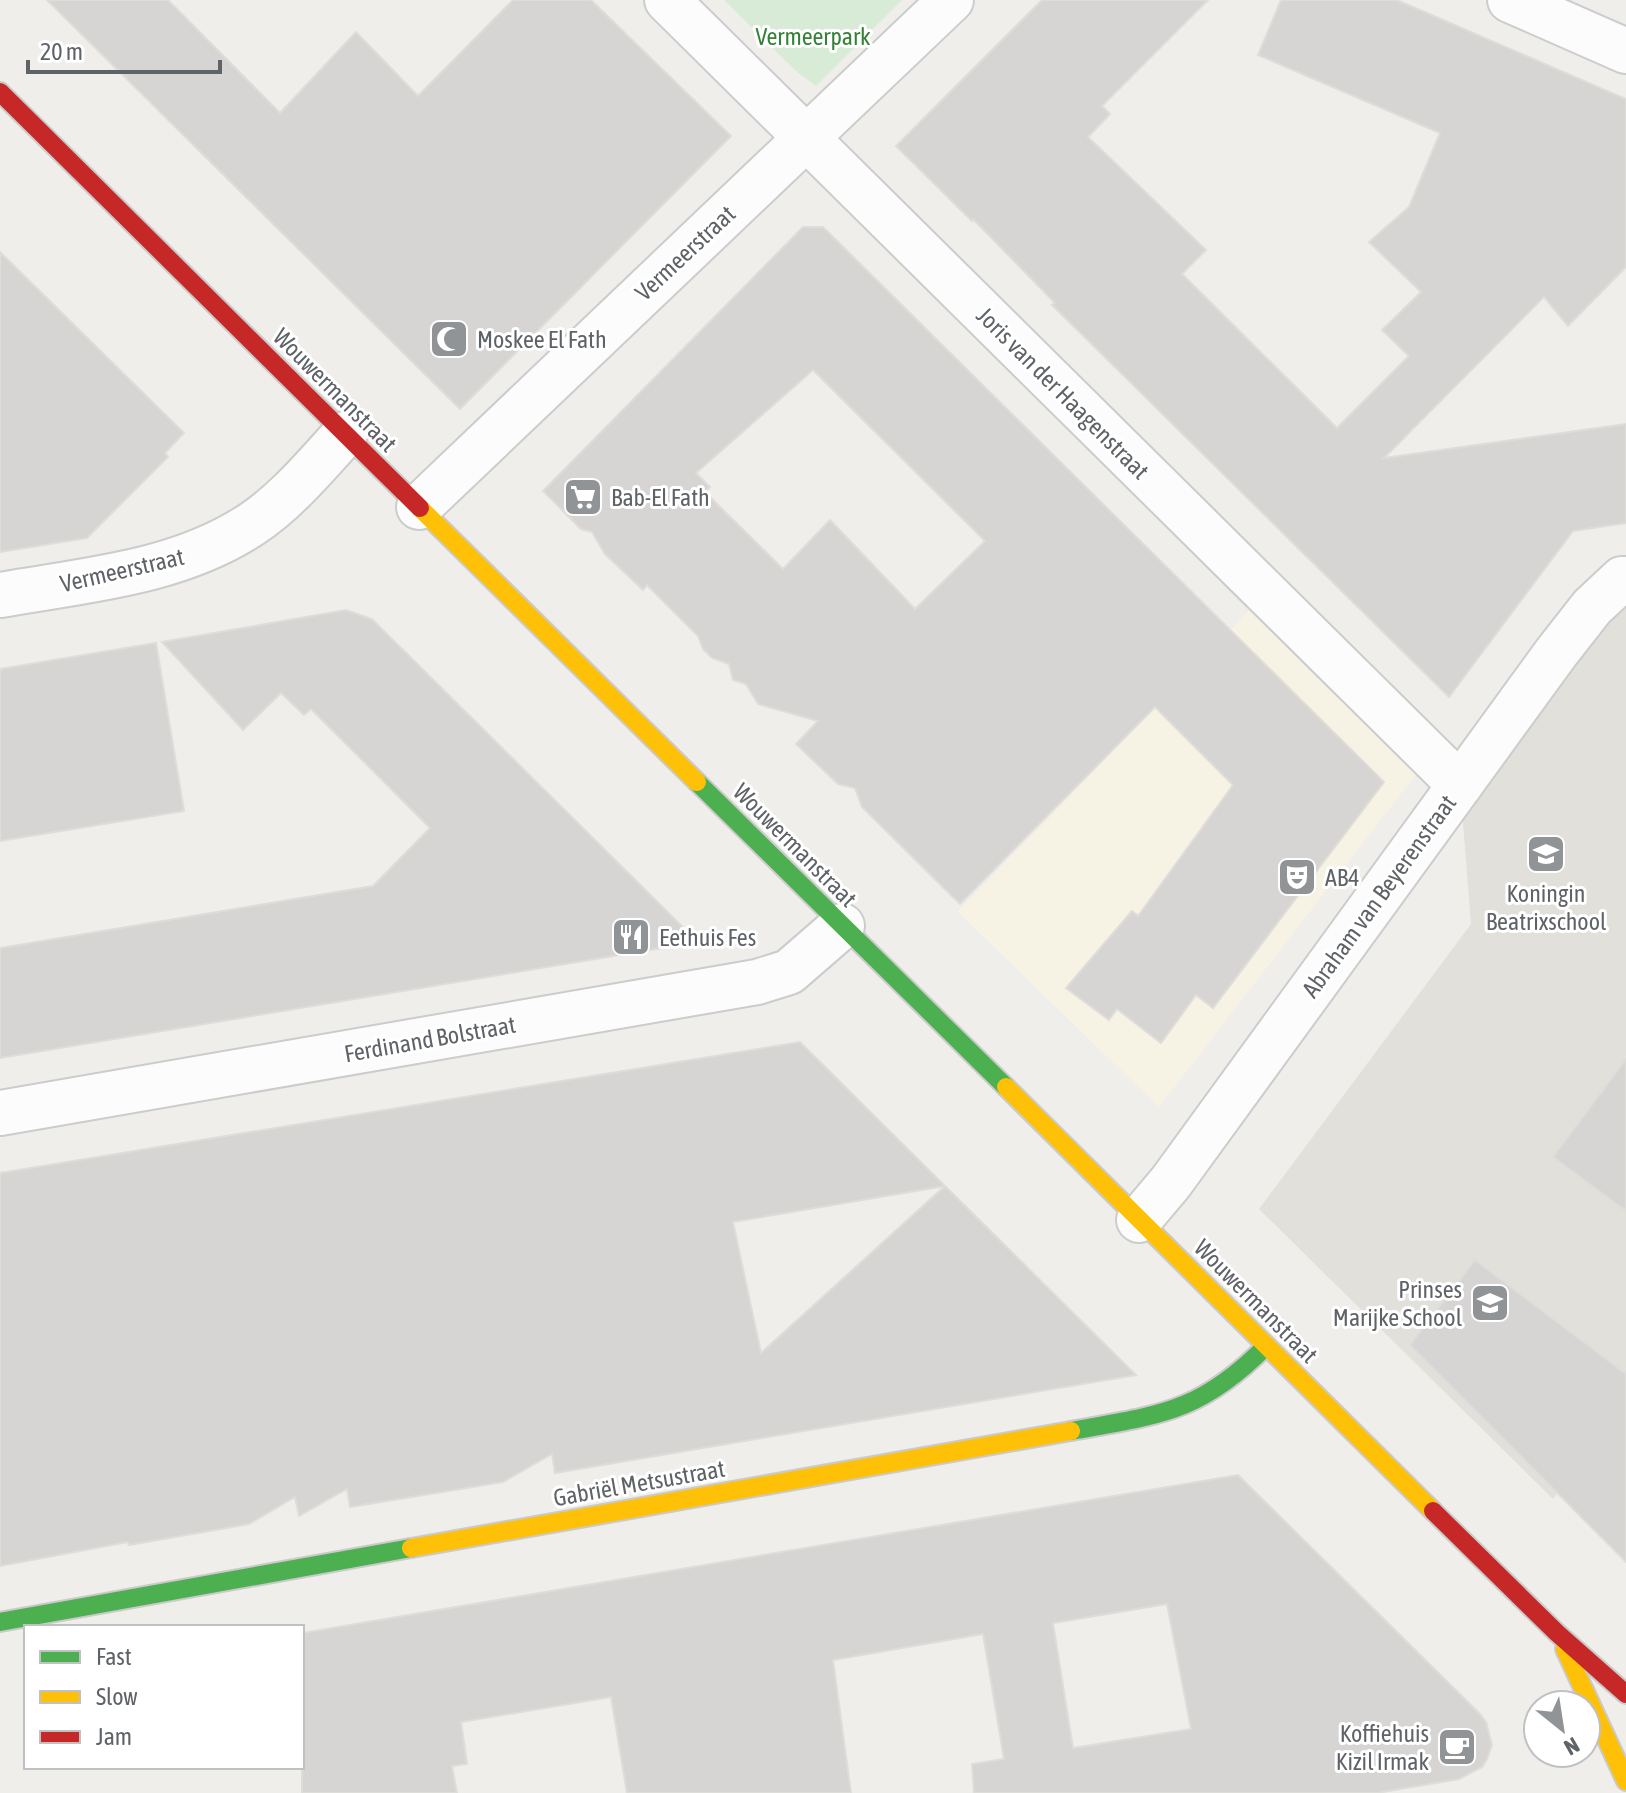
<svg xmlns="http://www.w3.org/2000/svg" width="1626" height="1793" font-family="'Asap Condensed',sans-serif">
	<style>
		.commercial { fill: #f7f3e4 }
		.education { fill: #e2e0da }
		.green { fill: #d8ebd6 }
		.building { fill: #d6d5d3; stroke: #deddd9; stroke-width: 2; fill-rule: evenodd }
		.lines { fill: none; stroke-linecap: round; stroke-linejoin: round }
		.street-casing { stroke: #cbcccc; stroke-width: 48 }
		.fast-casing { stroke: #cacacb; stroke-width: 22 }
		.slow-casing { stroke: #cacacb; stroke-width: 22 }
		.jam-casing { stroke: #cacacb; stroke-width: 22 }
		.street { stroke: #fdfcfc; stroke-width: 44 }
		.fast { stroke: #4caf50; stroke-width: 18 }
		.slow { stroke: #ffc107; stroke-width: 18 }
		.jam { stroke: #c62828; stroke-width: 18 }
		.labels { text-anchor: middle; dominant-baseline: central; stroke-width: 6; stroke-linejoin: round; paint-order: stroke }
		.park-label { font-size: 24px; fill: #348238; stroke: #fff }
		.street-label { font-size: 24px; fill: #5f6368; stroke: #fff }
		.poi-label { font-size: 24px; fill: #5f6368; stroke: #fff; text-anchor: start }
	</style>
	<rect width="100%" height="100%" fill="#efeeea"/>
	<polygon class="commercial" points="1265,594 1416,774 1159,1107 958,912"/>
	<polygon class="education" points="1626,579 1626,1397 1553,1499 1259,1209 1471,924 1460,785"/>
	<polygon class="green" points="724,0 902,0 816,86 797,72"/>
	<g class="building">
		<polygon points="47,0 168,0 280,113 356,32 418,96 513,0 591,0 731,136 460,409"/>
		<polygon points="1042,0 1208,0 1102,106 1110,114 1088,137 1206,250 1182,274 1337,428 1409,356 1382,330 1421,292 1369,242 1409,207 1440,133 1258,55 1281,0 1397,0 1626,99 1626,267 1568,326 1544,297 1384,458 1626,424 1626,523 1573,531 1449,697 1052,305 1055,303 973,219 972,221 896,146"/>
		<path d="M803,227H823L1384,782L1213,1008L1196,995L1161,1043L1117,1009L1109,1020L1066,988L1132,911L1138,916L1233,785L1155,707L960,904L862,807L855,788L838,784L796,744L818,721L758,704L746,684L733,680L729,664L712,658L703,649L698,636L647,585L643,590L605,554L592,532L581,529L543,491ZM813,370L985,541L915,609L830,520L783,569L705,492L710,487L696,473Z"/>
		<polygon points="0,252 184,433 165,453 168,457 87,538 0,552"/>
		<polygon points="346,610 372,619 698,942 0,1058 0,948 373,886 430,828 311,709 304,715 281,693 243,730 162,642"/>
		<polygon points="156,643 184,811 0,841 0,669"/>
		<polygon points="800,1042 945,1186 733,1222 761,1353 945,1186 1136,1375 555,1473 552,1454 503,1482 350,1507 347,1489 299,1516 295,1497 249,1524 129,1545 128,1542 0,1566 0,1173"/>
		<polygon points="1626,1059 1626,1211 1553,1157"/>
		<polygon points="1475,1260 1626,1374 1626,1562 1410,1345"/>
		<path d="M1238,1475L1480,1714L1486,1722L1492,1745L1487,1759L1482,1767L1459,1779L1377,1793H974L972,1764L1004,1759L983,1634L833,1660L851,1793H627L611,1697L461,1722L467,1764L452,1766L457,1793H302V1633ZM1167,1604L1191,1729L1073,1748L1053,1623Z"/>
	</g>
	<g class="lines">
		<g class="street-casing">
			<g id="street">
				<polyline points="667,0 1460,785"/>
				<polyline points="1510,0 1626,51"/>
				<polyline points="419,507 951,0"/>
				<path d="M0,595C86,580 178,573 252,524C288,500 316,465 345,434"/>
				<polyline points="0,1113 757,982 789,972 842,926"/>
				<polyline points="1139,1220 1171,1182 1556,653 1592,607 1622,579 1626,579"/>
			</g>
		</g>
		<g class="fast-casing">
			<g id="fast">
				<polyline points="697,782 1006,1087"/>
				<path d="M1071,1431C1159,1415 1200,1413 1266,1346"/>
				<polyline points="0,1622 411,1548"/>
			</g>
		</g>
		<g class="slow-casing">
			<g id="slow">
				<polyline points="420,508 697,782"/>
				<polyline points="1006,1087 1433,1511"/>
				<polyline points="411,1548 1071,1431"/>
				<polyline points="1565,1649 1626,1781"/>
			</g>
		</g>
		<g class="jam-casing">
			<g id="jam">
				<polyline points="0,92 420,508"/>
				<polyline points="1433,1511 1557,1633 1626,1694"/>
			</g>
		</g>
		<use href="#street" class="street"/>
		<use href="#fast" class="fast"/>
		<use href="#slow" class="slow"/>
		<use href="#jam" class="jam"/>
	</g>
	<defs>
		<g id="mosque-square" transform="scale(2)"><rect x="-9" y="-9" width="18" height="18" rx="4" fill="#919496" stroke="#fff"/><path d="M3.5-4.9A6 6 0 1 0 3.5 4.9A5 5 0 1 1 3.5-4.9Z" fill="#fff"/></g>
		<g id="supermarket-square" transform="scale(2)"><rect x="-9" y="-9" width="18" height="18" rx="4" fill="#919496" stroke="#fff"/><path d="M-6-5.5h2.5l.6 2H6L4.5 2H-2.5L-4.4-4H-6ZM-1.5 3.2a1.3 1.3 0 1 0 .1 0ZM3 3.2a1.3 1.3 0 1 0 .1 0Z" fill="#fff"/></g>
		<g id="school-square" transform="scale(2)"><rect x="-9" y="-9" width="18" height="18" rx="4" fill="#919496" stroke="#fff"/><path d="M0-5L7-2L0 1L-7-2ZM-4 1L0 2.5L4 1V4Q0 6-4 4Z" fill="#fff"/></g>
		<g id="theatre-square" transform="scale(2)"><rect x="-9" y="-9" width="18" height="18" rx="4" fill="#919496" stroke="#fff"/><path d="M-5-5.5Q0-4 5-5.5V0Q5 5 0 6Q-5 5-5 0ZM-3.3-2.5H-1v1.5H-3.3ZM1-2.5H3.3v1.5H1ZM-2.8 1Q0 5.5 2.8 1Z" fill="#fff"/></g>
		<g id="restaurant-square" transform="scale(2)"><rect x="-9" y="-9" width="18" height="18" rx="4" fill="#919496" stroke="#fff"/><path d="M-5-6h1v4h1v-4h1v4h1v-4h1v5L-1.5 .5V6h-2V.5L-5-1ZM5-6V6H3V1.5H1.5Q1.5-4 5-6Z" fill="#fff"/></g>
		<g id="cafe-square" transform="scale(2)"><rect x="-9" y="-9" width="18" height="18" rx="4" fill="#919496" stroke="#fff"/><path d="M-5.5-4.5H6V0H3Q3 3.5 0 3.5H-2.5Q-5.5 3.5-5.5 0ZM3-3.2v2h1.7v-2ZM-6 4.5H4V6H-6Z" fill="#fff"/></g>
	</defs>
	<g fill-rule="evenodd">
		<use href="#mosque-square" x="449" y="339"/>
		<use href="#supermarket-square" x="583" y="497"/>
		<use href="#school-square" x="1546" y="854"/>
		<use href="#theatre-square" x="1297" y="877"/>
		<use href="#restaurant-square" x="631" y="937"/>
		<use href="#school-square" x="1490" y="1303"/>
		<use href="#cafe-square" x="1457" y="1747"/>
	</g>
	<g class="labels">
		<g class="park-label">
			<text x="813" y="36">Vermeerpark</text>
		</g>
		<g class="street-label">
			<text transform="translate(685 253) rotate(-43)">Vermeerstraat</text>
			<text transform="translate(335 390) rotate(45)">Wouwermanstraat</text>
			<text transform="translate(1063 393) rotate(45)">Joris van der Haagenstraat</text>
			<text transform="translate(122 570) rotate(-13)">Vermeerstraat</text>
			<text transform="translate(795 845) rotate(45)">Wouwermanstraat</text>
			<text transform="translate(1379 896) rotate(-54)">Abraham van Beyerenstraat</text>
			<text transform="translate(430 1039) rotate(-10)">Ferdinand Bolstraat</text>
			<text transform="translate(1256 1301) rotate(45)">Wouwermanstraat</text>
			<text transform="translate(639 1483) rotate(-10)">Gabriël Metsustraat</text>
		</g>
		<g class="poi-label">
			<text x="477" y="339">Moskee El Fath</text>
			<text x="611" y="497">Bab-El Fath</text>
			<text x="1325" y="877">AB4</text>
			<text x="1546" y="893" text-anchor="middle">Koningin<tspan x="1546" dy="28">Beatrixschool</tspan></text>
			<text x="659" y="937">Eethuis Fes</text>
			<text x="1462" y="1289" text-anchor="end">Prinses<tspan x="1462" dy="28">Marijke School</tspan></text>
			<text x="1429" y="1733" text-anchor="end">Koffiehuis<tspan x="1429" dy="28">Kizil Irmak</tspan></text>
		</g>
	</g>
	<rect x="24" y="1625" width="280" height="144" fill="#ffffff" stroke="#bfc1c3" stroke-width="2"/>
	<rect x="40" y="1651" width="40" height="12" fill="#4caf50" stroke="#bfc1c3" stroke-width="2"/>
	<text x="96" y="1665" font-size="24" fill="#5f6368">Fast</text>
	<rect x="40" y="1691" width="40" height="12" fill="#ffc107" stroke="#bfc1c3" stroke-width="2"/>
	<text x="96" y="1705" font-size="24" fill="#5f6368">Slow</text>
	<rect x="40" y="1731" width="40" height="12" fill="#c62828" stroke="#bfc1c3" stroke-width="2"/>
	<text x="96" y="1745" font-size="24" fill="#5f6368">Jam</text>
	<g transform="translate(1562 1729) rotate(150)"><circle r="38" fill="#ffffff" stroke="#bfc1c3" stroke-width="2"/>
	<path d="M0-6L14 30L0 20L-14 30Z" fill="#919496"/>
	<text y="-12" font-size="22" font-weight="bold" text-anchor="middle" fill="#5f6368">N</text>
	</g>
	<path d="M28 60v12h192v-12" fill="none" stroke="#5f6368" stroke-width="4"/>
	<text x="40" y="60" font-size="24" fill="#5f6368" stroke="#ffffff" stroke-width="6" paint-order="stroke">20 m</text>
</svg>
